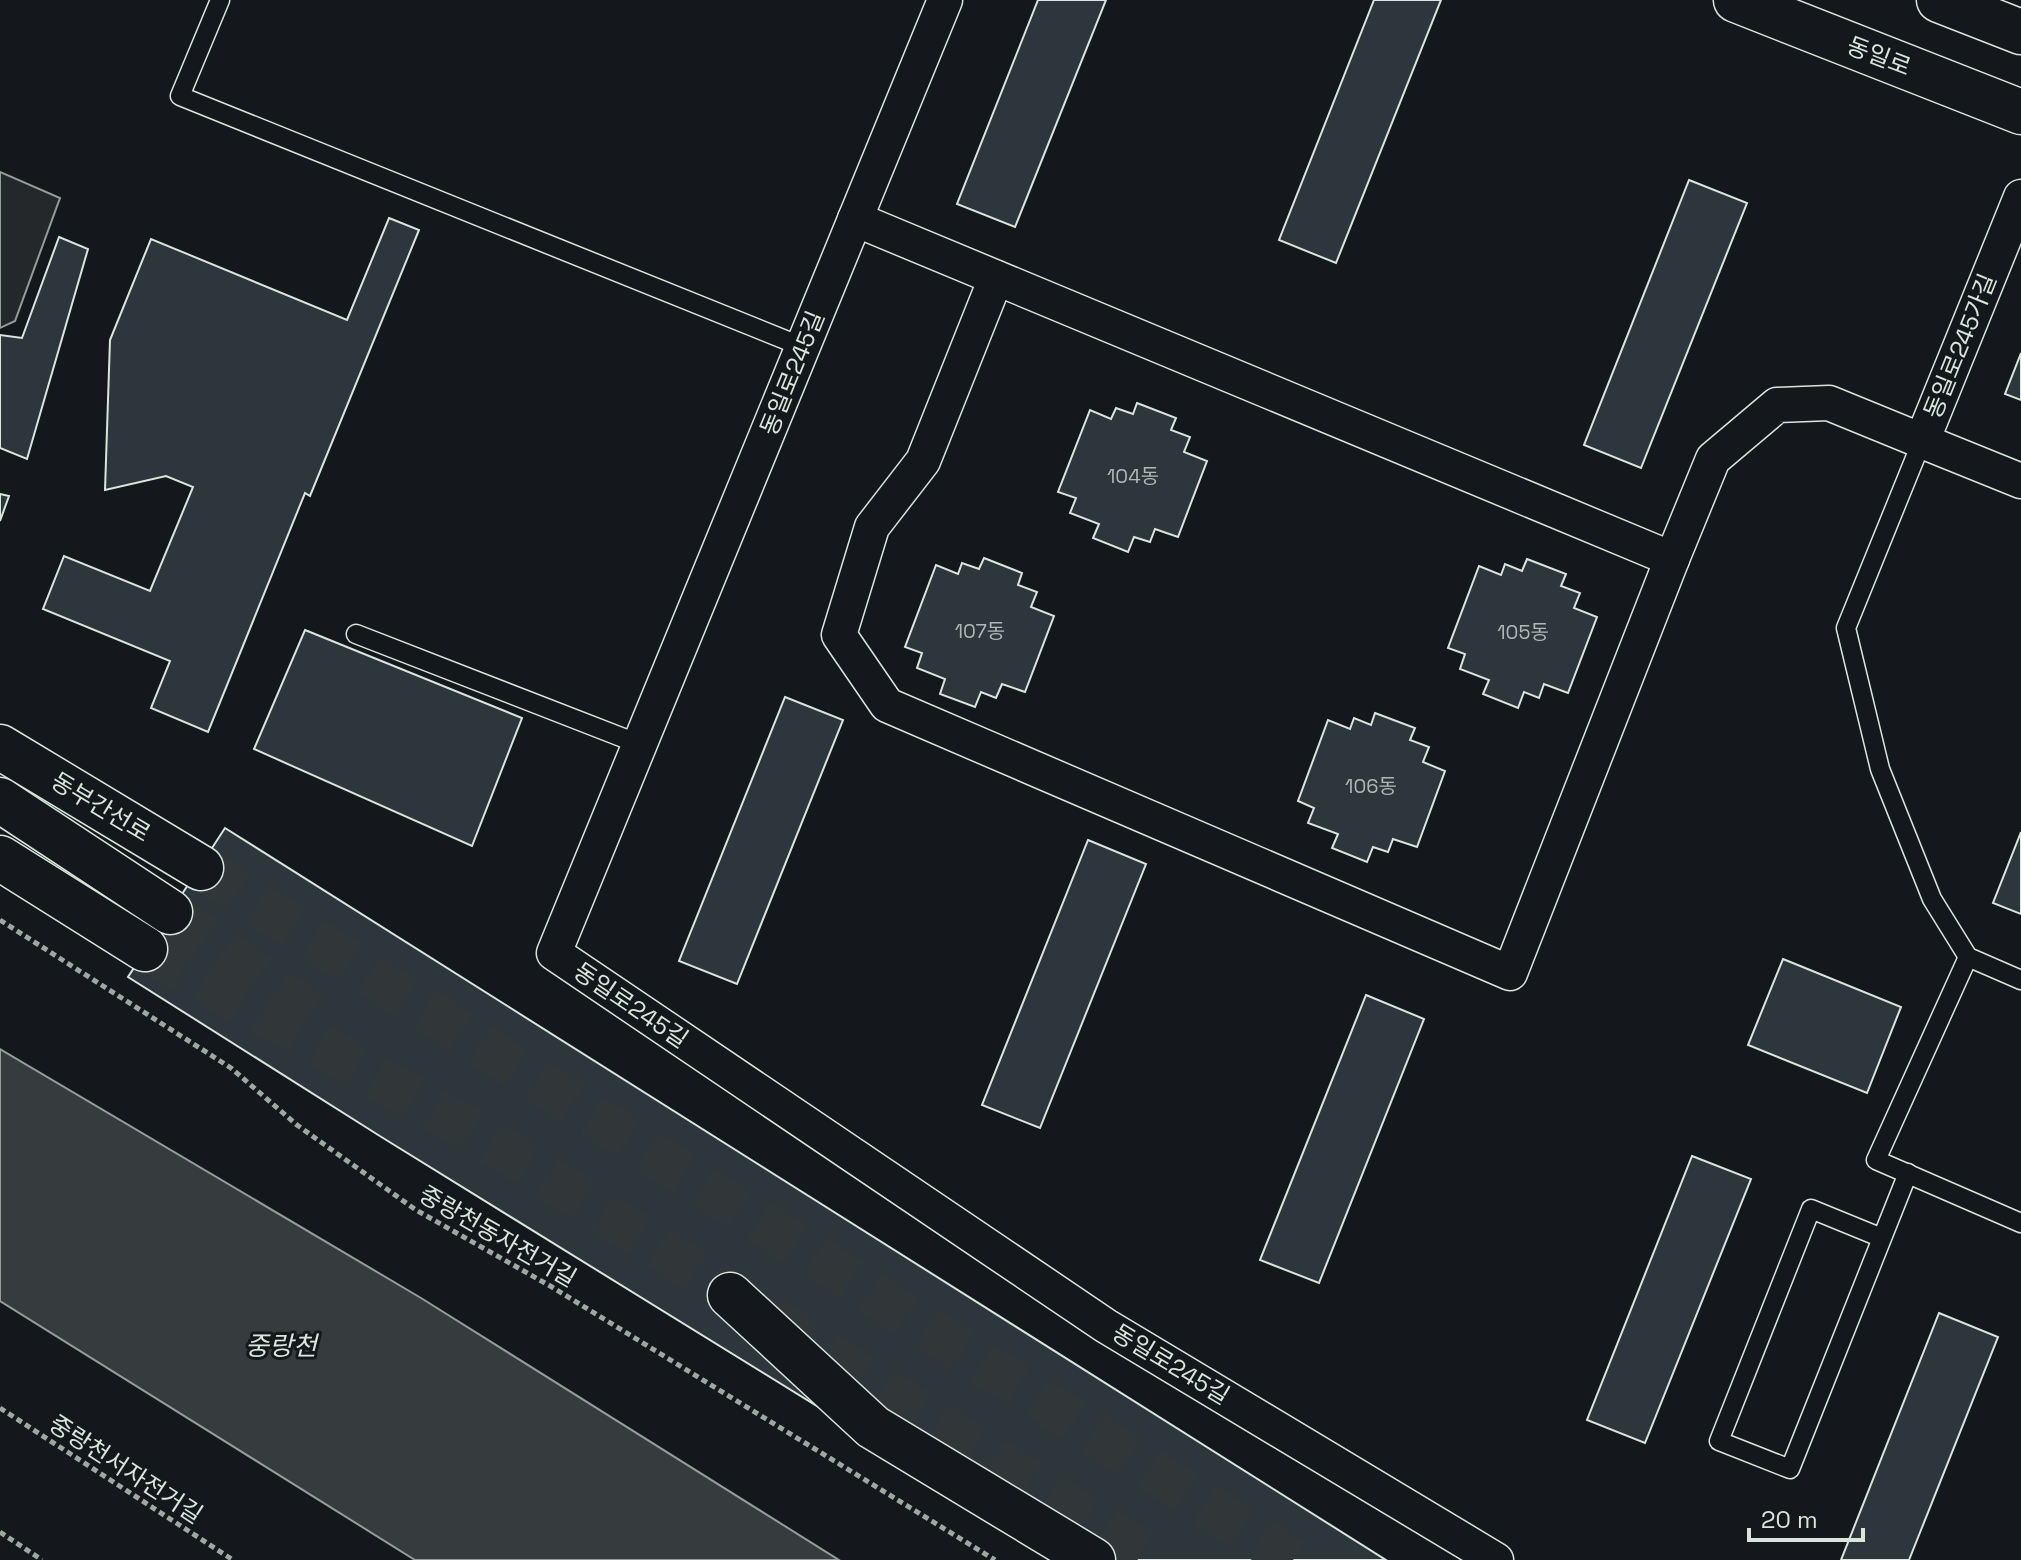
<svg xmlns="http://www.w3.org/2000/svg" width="2021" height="1560" font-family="'Space Grotesk','Noto Sans KR',sans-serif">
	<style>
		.parking { fill: #24282b; stroke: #939e99; stroke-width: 2 }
		.water { fill: #363b3e; stroke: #939e99; stroke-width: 2 }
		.building { fill: #2c363c; stroke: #d8e6dc; stroke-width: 2 }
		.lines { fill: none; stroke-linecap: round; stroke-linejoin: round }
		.highway-tunnel { stroke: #313739; stroke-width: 44; stroke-dasharray: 44 22; stroke-linecap: butt }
		.lane-casing { stroke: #d8e6dc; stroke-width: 21 }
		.street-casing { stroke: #d8e6dc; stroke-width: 37 }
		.primary-casing { stroke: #d8e6dc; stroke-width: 47 }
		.highway-casing { stroke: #d8e6dc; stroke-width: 47 }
		.path { stroke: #9da8a2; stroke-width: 5; stroke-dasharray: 6 4; stroke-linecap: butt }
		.lane { stroke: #14181c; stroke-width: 18 }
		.street { stroke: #14181c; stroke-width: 34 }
		.primary { stroke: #14181c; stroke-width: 44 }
		.highway { stroke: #14181c; stroke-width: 44 }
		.labels { text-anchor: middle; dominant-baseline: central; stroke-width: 6; stroke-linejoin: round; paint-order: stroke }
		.number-label { font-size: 20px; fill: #adbab4 }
		.street-label { font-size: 24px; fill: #d8e6dc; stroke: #14181c }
		.water-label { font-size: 26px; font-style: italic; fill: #d8e6dc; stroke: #14181c }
	</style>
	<rect width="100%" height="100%" fill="#14181c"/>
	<polygon class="parking" points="0,172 60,198 15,321 0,328"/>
	<polygon class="water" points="0,1049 421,1298 839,1560 415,1560 0,1301"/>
	<g class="building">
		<polygon points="1038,0 1106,0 1015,227 957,204"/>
		<polygon points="1374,0 1441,0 1336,263 1279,240"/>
		<polygon points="1689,180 1747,203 1641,468 1584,445"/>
		<polygon points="389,218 419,230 310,496 305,493 208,732 151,708 170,661 43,609 64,556 150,591 193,487 166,476 105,490 110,340 151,239 347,320"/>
		<polygon points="59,237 88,249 27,459 0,448 0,335 22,338"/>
		<polygon points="2021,353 2021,400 2005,394"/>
		<polygon points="1137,403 1176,418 1171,430 1190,437 1184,452 1207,461 1178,537 1155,529 1150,542 1134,537 1128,552 1093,538 1099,524 1070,513 1076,498 1058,492 1090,410 1111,419 1116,408 1133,414"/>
		<polygon points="0,494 9,496 0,521"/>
		<polygon points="984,558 1022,573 1018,585 1037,592 1031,607 1054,616 1025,692 1002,684 996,698 981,692 975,707 940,694 945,679 917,668 922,653 905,647 936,565 958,574 962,563 979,569"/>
		<polygon points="1527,559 1566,574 1561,586 1580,593 1574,608 1597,617 1568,693 1544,684 1539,698 1524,692 1518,708 1483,694 1489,680 1460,669 1465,654 1448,648 1479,566 1501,575 1505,564 1522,571"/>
		<polygon points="305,630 522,718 472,846 254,749"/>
		<polygon points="785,697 843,720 737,984 679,961"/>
		<polygon points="1375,713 1415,728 1410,740 1429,747 1423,762 1445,771 1417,847 1393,839 1388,852 1373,847 1367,862 1332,848 1338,834 1308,823 1314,808 1298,801 1328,720 1350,729 1354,718 1371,725"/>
		<polygon points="225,828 1386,1560 1066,1560 383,1138 128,977"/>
		<polygon points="2021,832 2021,914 1993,903"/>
		<polygon points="1088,840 1146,864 1040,1128 982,1105"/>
		<polygon points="1783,959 1901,1007 1867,1093 1748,1045"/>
		<polygon points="1366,995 1424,1019 1319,1283 1260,1260"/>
		<polygon points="1692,1156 1751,1179 1645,1443 1587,1420"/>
		<polygon points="1939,1313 1998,1337 1921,1530 1909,1560 1841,1560"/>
	</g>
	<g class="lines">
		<g class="highway-tunnel">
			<polyline points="201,868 1293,1560"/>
			<polyline points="170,912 311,1014"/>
			<polyline points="145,949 470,1129 1155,1560"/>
		</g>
		<g class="lane-casing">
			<g id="lane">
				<polyline points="220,0 180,96 803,347"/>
				<polyline points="1922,441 1846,628 1880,769 1932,899 1968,957 2021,980"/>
				<polyline points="356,634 639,744"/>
				<polyline points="1968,957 1876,1160 2021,1223"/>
				<polyline points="1882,1238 1811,1209 1719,1441 1790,1469 1908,1173"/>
			</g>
		</g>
		<g class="street-casing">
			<g id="street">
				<polyline points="945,0 554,953 1106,1326 1496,1560"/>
				<polyline points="2021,197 1922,441 2021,481"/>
				<polyline points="855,219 1672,559 1713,459 1777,405 1829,403 1922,441"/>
				<polyline points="996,278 923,461 872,527 839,635 887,705 1510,973 1672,559"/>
			</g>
		</g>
		<g class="primary-casing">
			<g id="primary">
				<polyline points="1736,0 2021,112"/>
				<polyline points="1939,0 2021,32"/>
			</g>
		</g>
		<g class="highway-casing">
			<g id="highway">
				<polyline points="0,747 201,868"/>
				<polyline points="0,800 170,912"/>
				<polyline points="0,858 145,949"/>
				<polyline points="730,1295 873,1427 1093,1560"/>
			</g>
		</g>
		<g class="path">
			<polyline points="0,920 231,1068 297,1125 416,1210 552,1287 995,1560"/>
			<polyline points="0,1408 233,1560"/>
			<polyline points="0,1532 42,1560"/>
		</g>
		<use href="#lane" class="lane"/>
		<use href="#street" class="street"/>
		<use href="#primary" class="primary"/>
		<use href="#highway" class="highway"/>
	</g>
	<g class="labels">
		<g class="number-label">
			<text x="1133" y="476">104동</text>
			<text x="980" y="631">107동</text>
			<text x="1523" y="632">105동</text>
			<text x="1371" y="786">106동</text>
		</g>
		<g class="street-label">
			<text transform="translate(1879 56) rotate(21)">동일로</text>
			<text transform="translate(1960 346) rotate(-68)">동일로245가길</text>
			<text transform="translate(792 373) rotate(-68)">동일로245길</text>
			<text transform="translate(101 807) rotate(31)">동부간선로</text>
			<text transform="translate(631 1005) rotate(34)">동일로245길</text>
			<text transform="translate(498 1236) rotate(30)">중랑천동자전거길</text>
			<text transform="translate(1171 1364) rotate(31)">동일로245길</text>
			<text transform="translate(126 1469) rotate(33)">중랑천서자전거길</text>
		</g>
		<g class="water-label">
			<text x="281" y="1346">중랑천</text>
		</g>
	</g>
	<path d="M1749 1528v12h114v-12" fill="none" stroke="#d8e6dc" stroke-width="4"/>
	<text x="1761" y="1528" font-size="24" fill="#d8e6dc" stroke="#14181c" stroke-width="6" paint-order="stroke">20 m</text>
</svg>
